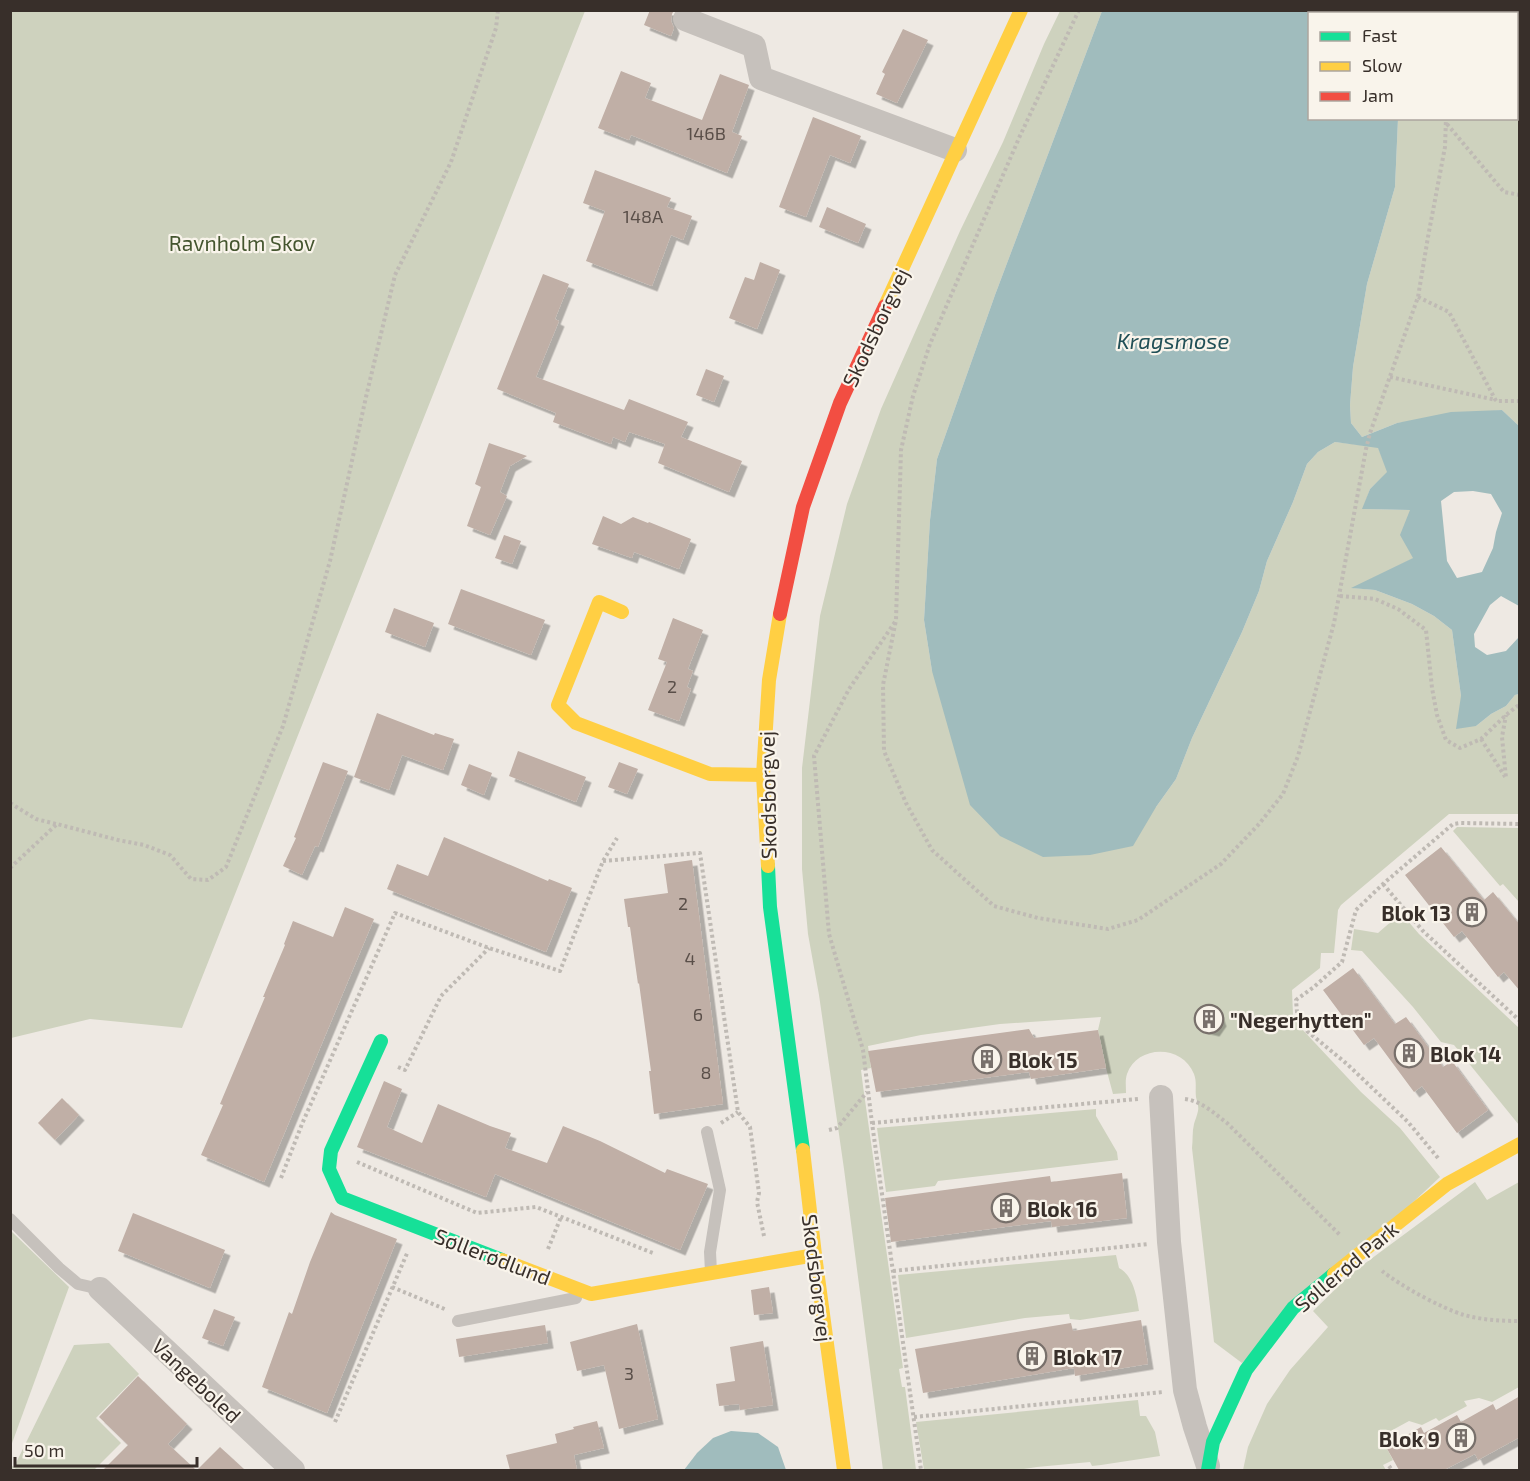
<svg xmlns="http://www.w3.org/2000/svg" width="1530" height="1481" font-family="'Exo 2',sans-serif">
	<style>
		.green { fill: #ced2be }
		.water { fill: #a0bcbd; fill-rule: evenodd }
		.building { fill: #c0afa6; filter: url(#shadow) }
		.lines { fill: none; stroke-linecap: round; stroke-linejoin: round }
		.path { stroke: #bfbab4; stroke-width: 4; stroke-dasharray: 3 3; stroke-linecap: butt }
		.lane { stroke: #c6c1bc; stroke-width: 12 }
		.street { stroke: #c6c1bc; stroke-width: 24 }
		.fast { stroke: #16e098; stroke-width: 14 }
		.slow { stroke: #ffcf43; stroke-width: 14 }
		.jam { stroke: #f24e42; stroke-width: 14 }
		.labels { text-anchor: middle; dominant-baseline: central; stroke-width: 4.5; stroke-linejoin: round; paint-order: stroke }
		.number-label { font-size: 18px; fill: #5a4f49 }
		.park-label { font-size: 21px; fill: #44552f; stroke: #f9f4eb }
		.street-label { font-size: 21px; fill: #382f2a; stroke: #f9f4eb }
		.poi-label { font-size: 21px; font-weight: bold; fill: #382f2a; stroke: #f9f4eb; text-anchor: start }
		.water-label { font-size: 22px; font-style: italic; fill: #215057; stroke: #f9f4eb }
	</style>
	<defs>
		<filter id="shadow"><feDropShadow dx="5.5" dy="5.5" stdDeviation="0" flood-color="#0004"/></filter>
	</defs>
	<rect width="100%" height="100%" fill="#eee9e3"/>
	<g class="green">
		<polygon points="10,11 585,11 182,1028 90,1019 11,1038"/>
		<path d="M1060,11H1102L995,295L937,459L930,520L924,620L932,671L1156,807L1176,779L1192,738L1242,632L1259,591L1267,561L1293,502L1307,464L1318,452L1335,442L1378,447L1388,472L1370,489L1363,509L1411,510L1414,558L1353,588L1375,590L1412,604L1434,616L1452,630L1461,696L1476,726L1491,714L1506,706L1515,695L1519,694V814H1449L1341,905L1338,910L1334,953H1321L1320,968L1292,990L1293,1015L1300,1027L1361,1092L1400,1128L1440,1177L1242,1363L1214,1342L1192,1148C1193,1140 1192,1132 1194,1124C1195,1120 1197,1116 1198,1111C1199,1106 1197,1102 1196,1097C1195,1089 1197,1082 1194,1074C1182,1044 1137,1045 1127,1074C1125,1080 1126,1086 1126,1093L1113,1094L1106,1068L1098,1030L1101,1017L1000,1024L921,1035L868,1046L871,1068L861,1070L863,1086L903,1368L899,1369L902,1387H905L916,1470H883L844,1169L819,995L808,934L802,869V768L820,616L847,504L881,409L960,231L1003,142L1044,44Z"/>
		<polygon points="1382,11 1519,11 1519,426 1502,410 1397,423 1362,437 1351,423 1350,405 1353,367 1367,284 1395,187 1398,119 1516,118 1516,14 1383,14"/>
		<polygon points="1457,827 1519,828 1519,902 1503,884 1500,886 1453,831"/>
		<polygon points="1401,913 1419,934 1519,1028 1519,1125 1454,1045 1441,1042 1413,1007 1362,951 1351,950 1354,929 1378,933"/>
		<polygon points="1096,1109 1096,1116 1117,1152 1118,1160 938,1181 935,1186 886,1192 877,1128"/>
		<polygon points="1475,1182 1487,1200 1519,1182 1519,1387 1492,1402 1479,1398 1464,1401 1467,1406 1439,1421 1436,1418 1422,1425 1409,1421 1387,1433 1391,1444 1386,1447 1393,1460 1383,1465 1386,1470 1243,1470 1248,1447 1267,1404 1290,1370 1328,1327 1313,1311 1352,1273"/>
		<polygon points="11,1231 69,1287 11,1446"/>
		<path d="M1116,1255L1119,1268C1133,1275 1137,1297 1139,1311L1080,1320L1070,1319L1069,1314L1025,1318L906,1338L898,1275Z"/>
		<polygon points="109,1343 139,1374 96,1418 121,1443 94,1470 18,1470 14,1468 11,1470 11,1465 14,1467 74,1345"/>
		<polygon points="1138,1400 1140,1416 1146,1416 1155,1432 1160,1456 1101,1465 1092,1466 1090,1462 1037,1467 1017,1470 924,1470 916,1422"/>
	</g>
	<g class="water">
		<path d="M1102,11H1382L1383,13L1310,14V118L1398,119L1395,187L1367,284L1353,367L1350,405L1351,423L1362,437L1397,423L1451,412L1502,410L1519,426V606L1501,596L1490,605L1474,634L1475,647L1487,655L1506,651L1519,637V694L1515,695L1506,706L1491,714L1476,726L1456,729L1461,696L1452,630L1434,616L1412,604L1375,590L1351,588L1413,558L1400,535L1410,510L1362,509L1370,489L1387,472L1378,448L1335,442L1318,452L1307,464L1293,502L1267,561L1259,591L1242,632L1192,738L1176,779L1156,807L1133,846L1090,855L1043,857L1000,836L970,805L932,671L924,620L930,520L937,459L995,295ZM1473,491L1491,494L1502,513L1496,532L1493,548L1482,572L1457,578L1447,561L1441,501L1454,492Z"/>
		<polygon points="731,1431 758,1433 778,1447 786,1470 684,1470 697,1453 713,1438"/>
	</g>
	<g class="building">
		<polygon points="650,10 674,10 672,14 671,21 674,28 671,36 644,25"/>
		<polygon points="903,29 928,40 897,103 876,94 885,74 882,72"/>
		<polygon points="621,71 651,83 645,98 702,120 720,74 749,85 732,132 742,136 727,173 631,135 629,140 598,128"/>
		<polygon points="813,117 861,136 850,163 830,155 806,217 779,207"/>
		<polygon points="595,170 671,198 667,207 692,216 683,240 671,235 652,286 586,261 605,211 583,203"/>
		<polygon points="827,207 866,224 858,243 819,227"/>
		<polygon points="760,262 780,270 757,329 729,318 745,277 754,280"/>
		<polygon points="543,274 569,284 555,319 559,321 536,377 624,410 629,399 688,422 681,437 742,461 729,492 658,463 665,444 629,432 625,442 613,437 611,444 553,422 556,413 497,389"/>
		<polygon points="706,369 724,376 714,402 696,395"/>
		<polygon points="489,443 527,456 510,466 500,492 507,496 490,535 467,526 481,487 475,484"/>
		<polygon points="603,516 621,524 633,517 648,523 649,522 691,539 679,569 634,552 632,558 592,544"/>
		<polygon points="504,535 521,541 512,564 495,558"/>
		<polygon points="461,589 545,620 531,655 448,624"/>
		<polygon points="394,608 434,623 425,647 385,632"/>
		<polygon points="673,618 703,630 688,669 693,671 687,687 691,689 679,721 648,710 667,662 658,659"/>
		<polygon points="377,713 434,735 435,733 454,739 443,770 402,755 389,790 354,777"/>
		<polygon points="518,751 586,777 576,802 509,776"/>
		<polygon points="323,762 348,771 318,847 315,846 302,875 283,866 296,838 294,837"/>
		<polygon points="619,762 638,769 627,794 608,787"/>
		<polygon points="469,764 492,773 484,795 461,785"/>
		<polygon points="444,837 548,881 549,879 572,888 546,952 387,889 397,864 428,876"/>
		<polygon points="1441,847 1484,900 1493,892 1520,925 1520,991 1504,972 1498,977 1462,931 1454,937 1405,875"/>
		<polygon points="692,860 723,1104 654,1114 649,1071 651,1071 639,983 638,984 630,927 628,927 624,899 668,893 664,864"/>
		<polygon points="345,907 374,919 264,1182 201,1155 223,1105 220,1104 265,997 263,997 285,945 284,944 293,921 333,937"/>
		<polygon points="1353,968 1395,1024 1406,1017 1443,1067 1452,1061 1488,1110 1457,1133 1422,1086 1414,1092 1374,1038 1364,1045 1323,990"/>
		<polygon points="1203,1007 1217,1009 1221,1021 1214,1031 1201,1028 1196,1018"/>
		<polygon points="1029,1029 1034,1038 1098,1030 1106,1068 1031,1079 1029,1072 876,1092 868,1051"/>
		<polygon points="384,1081 402,1089 387,1127 422,1143 438,1104 490,1126 511,1133 505,1148 547,1163 563,1126 600,1141 665,1173 667,1169 708,1184 680,1250 495,1174 486,1197 357,1147"/>
		<polygon points="62,1098 79,1115 55,1140 38,1123"/>
		<polygon points="1122,1173 1127,1218 1052,1227 1051,1221 891,1242 885,1198 1050,1176 1051,1182"/>
		<polygon points="331,1212 335,1215 397,1239 327,1413 262,1387 289,1312 292,1314 310,1262"/>
		<polygon points="133,1213 225,1250 210,1288 118,1251"/>
		<polygon points="769,1287 773,1313 754,1315 751,1290"/>
		<polygon points="214,1309 235,1317 223,1346 202,1338"/>
		<polygon points="1141,1320 1148,1364 1075,1376 1074,1368 923,1393 915,1349 1071,1323 1073,1331"/>
		<polygon points="637,1324 658,1419 619,1429 604,1365 577,1371 570,1342"/>
		<polygon points="545,1325 548,1343 459,1357 456,1339"/>
		<polygon points="763,1341 773,1405 740,1410 739,1404 719,1406 716,1384 735,1381 730,1347"/>
		<polygon points="138,1376 187,1424 168,1444 196,1470 103,1470 128,1445 99,1417"/>
		<polygon points="1520,1396 1520,1437 1478,1460 1475,1454 1444,1470 1399,1470 1386,1447 1421,1427 1424,1433 1457,1415 1461,1422 1493,1404 1496,1410"/>
		<polygon points="597,1421 604,1448 574,1455 577,1470 510,1470 506,1455 557,1443 555,1434 574,1429 573,1427"/>
		<polygon points="220,1447 245,1470 197,1470"/>
	</g>
	<g class="lines">
		<g class="path">
			<polyline points="1079,10 1019,138 930,344 913,396 901,450 896,620 883,685 884,751 906,803 932,850 994,906 1038,918 1108,929 1138,920 1221,864 1259,824 1283,794 1298,756 1334,623 1366,449 1370,433 1418,297 1428,237 1445,147 1446,118"/>
			<polyline points="1428,10 1429,14"/>
			<polyline points="1447,124 1504,192 1520,195"/>
			<polyline points="1418,297 1449,312 1496,401 1520,401"/>
			<polyline points="1390,377 1496,400"/>
			<polyline points="1340,596 1375,599 1398,609 1426,630 1432,688 1437,715 1446,740 1460,748 1481,739 1506,715 1520,704"/>
			<polyline points="895,622 849,689 814,756 829,934 863,1050 872,1123 921,1470"/>
			<polyline points="1481,739 1506,778 1502,737 1506,715"/>
			<polyline points="10,803 36,819 56,824"/>
			<polyline points="603,861 700,853 738,1112 750,1127 759,1193 757,1202 764,1236"/>
			<polyline points="10,868 57,824 118,840 144,845 170,855 191,879 208,880 226,867 283,726 330,561 366,397 395,275 451,162 496,28 498,10"/>
			<polyline points="1383,884 1423,931 1520,1021"/>
			<polyline points="398,1067 405,1070 441,996 489,948"/>
			<path d="M1185,1099C1201,1101 1214,1113 1227,1123L1340,1235"/>
			<polyline points="721,1123 738,1112"/>
			<polyline points="872,1123 1138,1099"/>
			<polyline points="829,1130 837,1128 867,1092"/>
			<polyline points="1438,1158 1408,1122 1347,1064 1307,1031 1297,1012 1296,1000 1314,987 1342,962 1356,910 1383,884 1453,824 1460,823 1520,824"/>
			<polyline points="357,1162 477,1213 536,1207 653,1253"/>
			<polyline points="281,1178 302,1124 395,913 489,948 560,971 603,861 617,838"/>
			<polyline points="548,1249 561,1217"/>
			<polyline points="893,1271 1148,1244"/>
			<path d="M1382,1271C1401,1286 1441,1308 1464,1315C1482,1320 1501,1321 1520,1321"/>
			<polyline points="392,1287 447,1310"/>
			<polyline points="914,1417 1163,1392"/>
			<polyline points="335,1422 408,1251"/>
			<polyline points="1389,1466 1392,1470"/>
		</g>
		<g class="lane">
			<polyline points="707,1132 720,1190 710,1252 711,1272"/>
			<polyline points="10,1219 59,1268 78,1284 100,1289"/>
			<polyline points="458,1321 576,1298"/>
		</g>
		<g class="street">
			<polyline points="685,19 754,46 761,78 955,150"/>
			<polyline points="1161,1097 1169,1242 1185,1390 1195,1427 1208,1466"/>
			<polyline points="100,1289 293,1470"/>
		</g>
		<g class="fast">
			<polyline points="768,866 770,907 803,1150"/>
			<polyline points="381,1041 331,1151 329,1169 342,1198 502,1260"/>
			<polyline points="1208,1470 1213,1442 1246,1370 1293,1308 1334,1274"/>
		</g>
		<g class="slow">
			<polyline points="885,306 1021,10"/>
			<polyline points="622,612 599,602 558,705 576,723 710,774 763,775"/>
			<polyline points="768,866 763,775 769,680 780,614"/>
			<polyline points="803,1150 815,1255 844,1470"/>
			<polyline points="502,1260 591,1294 815,1255"/>
			<polyline points="1334,1274 1447,1184 1520,1144"/>
		</g>
		<polyline class="jam" points="780,614 803,507 840,403 885,306"/>
	</g>
	<defs>
		<g id="building-ring" transform="scale(1.5)"><circle r="9.5" fill="#f9f4eb" stroke="#78706b" stroke-width="1.5"/><path d="M-4-6H4V6H1V3H-1V6H-4ZM-2.5-4.3h1.7v1.8h-1.7ZM.8-4.3h1.7v1.8H.8ZM-2.5-1h1.7V.8h-1.7ZM.8-1h1.7V.8H.8Z" fill="#78706b"/></g>
	</defs>
	<g fill-rule="evenodd">
		<use href="#building-ring" x="1472" y="912"/>
		<use href="#building-ring" x="1209" y="1019"/>
		<use href="#building-ring" x="1409" y="1053"/>
		<use href="#building-ring" x="987" y="1059"/>
		<use href="#building-ring" x="1006" y="1208"/>
		<use href="#building-ring" x="1032" y="1356"/>
		<use href="#building-ring" x="1461" y="1438"/>
	</g>
	<g class="labels">
		<g class="number-label">
			<text x="706" y="133">146B</text>
			<text x="643" y="216">148A</text>
			<text x="672" y="686">2</text>
			<text x="683" y="903">2</text>
			<text x="690" y="958">4</text>
			<text x="698" y="1014">6</text>
			<text x="706" y="1072">8</text>
			<text x="629" y="1373">3</text>
		</g>
		<g class="park-label">
			<text x="242" y="242">Ravnholm Skov</text>
		</g>
		<g class="street-label">
			<text transform="translate(875 327) rotate(-65)">Skodsborgvej</text>
			<text transform="translate(767 795) rotate(-91)">Skodsborgvej</text>
			<text transform="translate(493 1256) rotate(21)">Søllerødlund</text>
			<text transform="translate(1346 1266) rotate(-40)">Søllerød Park</text>
			<text transform="translate(818 1278) rotate(83)">Skodsborgvej</text>
			<text transform="translate(197 1380) rotate(43)">Vangeboled</text>
		</g>
		<g class="poi-label">
			<text x="1451" y="912" text-anchor="end">Blok 13</text>
			<text x="1230" y="1019">"Negerhytten"</text>
			<text x="1430" y="1053">Blok 14</text>
			<text x="1008" y="1059">Blok 15</text>
			<text x="1027" y="1208">Blok 16</text>
			<text x="1053" y="1356">Blok 17</text>
			<text x="1440" y="1438" text-anchor="end">Blok 9</text>
		</g>
		<g class="water-label">
			<text x="1173" y="340">Kragsmose</text>
		</g>
	</g>
	<rect width="1530" height="1481" fill="none" stroke="#382f2a" stroke-width="24"/>
	<rect x="1308" y="12" width="210" height="108" fill="#f9f4eb" stroke="#aca59e" stroke-width="1.5"/>
	<rect x="1320" y="32" width="30" height="9" fill="#16e098" stroke="#aca59e" stroke-width="1.5"/>
	<text x="1362" y="42" font-size="18" fill="#382f2a">Fast</text>
	<rect x="1320" y="62" width="30" height="9" fill="#ffcf43" stroke="#aca59e" stroke-width="1.5"/>
	<text x="1362" y="72" font-size="18" fill="#382f2a">Slow</text>
	<rect x="1320" y="92" width="30" height="9" fill="#f24e42" stroke="#aca59e" stroke-width="1.5"/>
	<text x="1362" y="102" font-size="18" fill="#382f2a">Jam</text>
	<path d="M15 1457v9h182v-9" fill="none" stroke="#382f2a" stroke-width="3"/>
	<text x="24" y="1457" font-size="18" fill="#382f2a" stroke="#f9f4eb" stroke-width="4.5" paint-order="stroke">50 m</text>
</svg>
